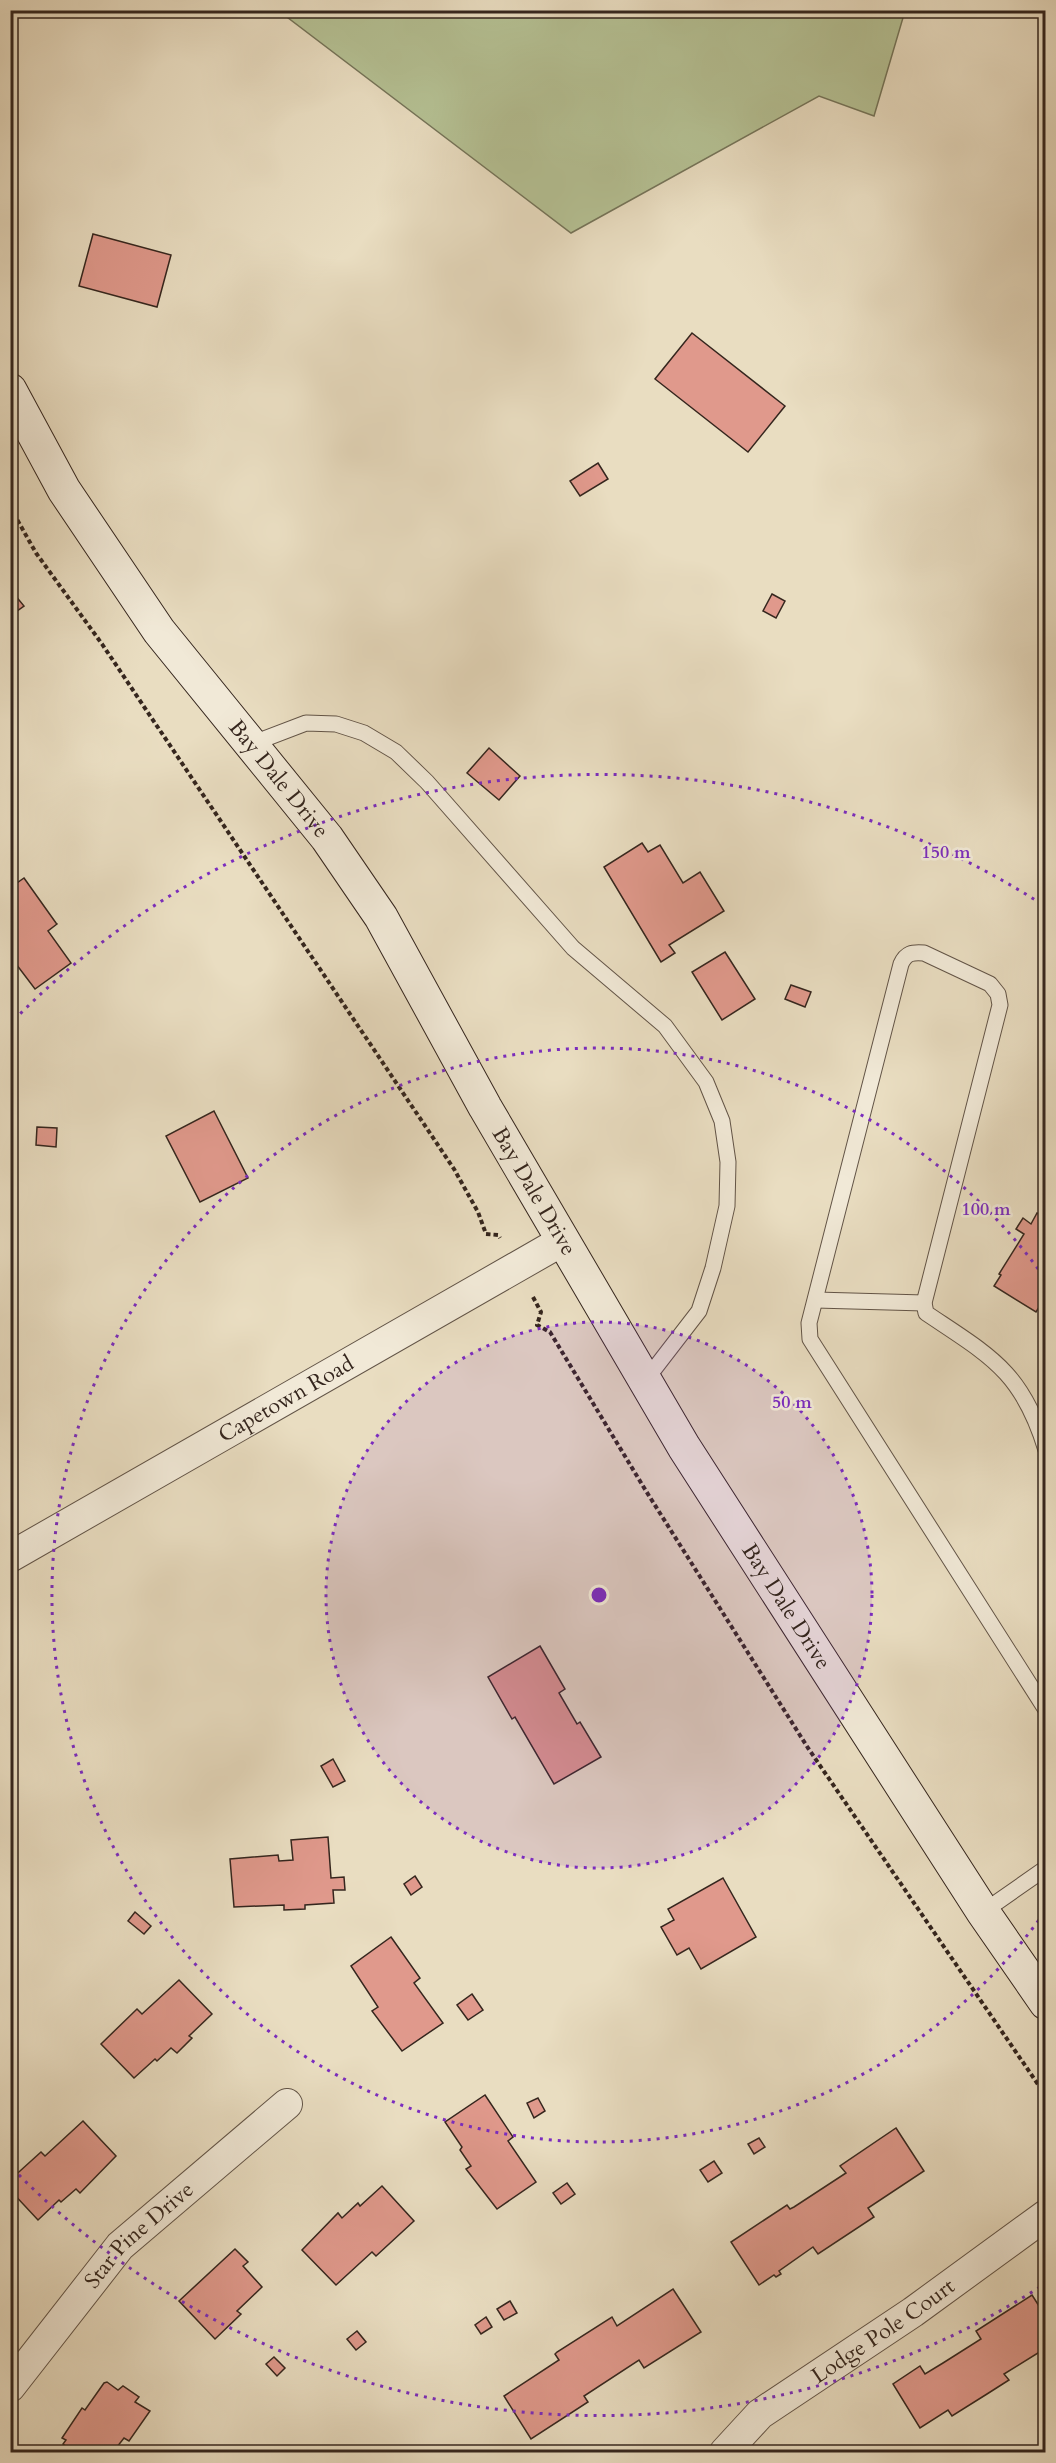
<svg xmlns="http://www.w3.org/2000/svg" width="1056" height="2463" font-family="Cardo,serif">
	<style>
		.green { fill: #b5c194; stroke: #757459; stroke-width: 1.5 }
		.building { fill: #e0998c; stroke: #35261e; stroke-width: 1.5 }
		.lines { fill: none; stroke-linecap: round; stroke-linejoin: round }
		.lane-casing { stroke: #625447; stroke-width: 17 }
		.street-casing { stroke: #625447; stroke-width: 32 }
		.secondary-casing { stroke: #35261e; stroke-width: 35 }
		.path { stroke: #35261e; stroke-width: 4; stroke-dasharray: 4.5 3; stroke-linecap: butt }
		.lane { stroke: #f1e9d7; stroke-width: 15 }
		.street { stroke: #f1e9d7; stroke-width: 30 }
		.secondary { stroke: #f1e9d7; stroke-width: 33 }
		.ring { fill: none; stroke: #7b2cbf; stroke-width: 3; stroke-dasharray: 3 6 }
		.labels { text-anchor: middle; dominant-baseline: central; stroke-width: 5; stroke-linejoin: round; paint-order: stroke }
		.street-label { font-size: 22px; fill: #35261e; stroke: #f1e9d7 }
		.centre { fill: #7b2cbf; stroke: #f1e9d7; stroke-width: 3 }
		.ring-label { font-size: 18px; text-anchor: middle; font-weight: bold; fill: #7b2cbf; stroke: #f1e9d7; stroke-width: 5; stroke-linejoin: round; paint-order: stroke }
	</style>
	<rect width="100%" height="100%" fill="#e9ddc1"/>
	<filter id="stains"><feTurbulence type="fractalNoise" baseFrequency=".00333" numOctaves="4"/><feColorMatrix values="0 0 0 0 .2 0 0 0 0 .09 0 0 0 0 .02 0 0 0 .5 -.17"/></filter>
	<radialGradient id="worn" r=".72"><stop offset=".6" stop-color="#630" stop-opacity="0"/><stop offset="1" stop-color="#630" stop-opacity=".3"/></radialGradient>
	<polygon class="green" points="279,11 905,10 905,11 874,116 819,96 571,233"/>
	<g class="building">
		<polygon points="93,234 171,255 157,307 79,286"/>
		<polygon points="692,333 785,406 748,452 655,379"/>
		<polygon points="598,463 608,479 580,496 570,481"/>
		<polygon points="10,589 24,606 10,616"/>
		<polygon points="772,594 785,601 776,618 763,611"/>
		<polygon points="489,748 520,776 499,800 467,773"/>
		<polygon points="642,843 648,852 660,845 683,883 700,872 724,911 669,945 675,953 661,962 604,867"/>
		<polygon points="24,878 56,923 57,924 48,931 71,963 35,989 10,956 10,880 14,885"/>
		<polygon points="725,952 755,999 722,1020 692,972"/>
		<polygon points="791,985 811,992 805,1007 785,999"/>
		<polygon points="214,1111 248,1178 200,1202 166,1136"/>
		<polygon points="37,1127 57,1128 56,1147 36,1145"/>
		<polygon points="1037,1213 1046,1218 1046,1228 1040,1237 1043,1244 1046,1239 1046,1301 1043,1301 1036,1312 994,1286 1001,1275 999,1274 1024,1234 1016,1229 1023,1218 1031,1224"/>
		<polygon points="540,1646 565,1689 559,1693 577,1724 580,1722 601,1757 554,1784 515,1717 512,1719 488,1677"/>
		<polygon points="333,1759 345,1781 333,1787 321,1766"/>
		<polygon points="328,1837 331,1878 344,1877 345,1890 333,1890 334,1903 305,1905 305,1909 284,1910 284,1905 234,1907 230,1859 278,1855 279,1861 293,1860 291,1840"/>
		<polygon points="415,1876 422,1887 411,1895 404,1884"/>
		<polygon points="723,1878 756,1937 701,1969 689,1948 677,1955 661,1927 674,1920 668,1909"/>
		<polygon points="135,1912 151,1926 144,1934 128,1921"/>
		<polygon points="391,1937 420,1978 414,1983 443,2023 402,2051 372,2011 378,2007 351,1966"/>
		<polygon points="179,1980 212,2014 189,2036 192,2038 177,2053 171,2048 157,2061 155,2059 134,2078 101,2044 137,2009 142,2014"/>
		<polygon points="472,1994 483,2010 468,2020 457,2005"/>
		<polygon points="485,2095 513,2137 508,2141 536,2182 497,2209 466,2169 471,2166 460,2150 462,2147 445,2122"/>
		<polygon points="538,2098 545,2111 534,2118 527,2103"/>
		<polygon points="83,2121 116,2156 80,2193 76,2189 61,2202 59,2200 38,2220 10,2190 10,2180 41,2152 45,2156"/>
		<polygon points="896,2128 924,2171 868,2208 874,2217 818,2254 813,2247 779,2271 781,2274 776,2277 774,2275 759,2285 731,2242 787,2205 790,2209 794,2207 846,2173 840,2166"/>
		<polygon points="759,2138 765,2147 754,2154 748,2144"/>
		<polygon points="714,2161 722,2173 708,2182 700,2170"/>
		<polygon points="567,2183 575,2194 561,2204 553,2193"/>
		<polygon points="382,2186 414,2221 376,2256 372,2252 336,2285 302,2250 338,2213 342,2218 358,2203 360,2206"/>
		<polygon points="235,2249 248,2262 243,2266 262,2287 237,2311 241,2314 215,2339 179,2301"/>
		<polygon points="673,2289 701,2332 644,2368 639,2360 584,2396 588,2402 531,2439 504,2396 559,2360 555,2354 557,2352 612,2317 617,2326"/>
		<polygon points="1032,2295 1046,2317 1046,2348 1004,2374 1009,2380 987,2394 952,2416 948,2410 920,2428 893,2384 920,2366 925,2374 943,2363 981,2339 976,2331"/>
		<polygon points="510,2301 517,2313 504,2320 497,2309"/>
		<polygon points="486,2317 492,2327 481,2334 475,2325"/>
		<polygon points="357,2331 366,2342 356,2350 347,2339"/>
		<polygon points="274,2357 285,2368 277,2376 266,2364"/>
		<polygon points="107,2382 118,2390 123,2386 139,2397 135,2402 150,2411 129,2441 124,2438 113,2452 75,2452 63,2444 66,2440 62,2438 82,2408 85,2410 104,2383"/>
	</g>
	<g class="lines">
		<g class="lane-casing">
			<g id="lane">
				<polyline points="251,744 306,723 336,724 364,733 396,752 427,782 573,948 665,1026 706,1082 722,1121 728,1162 727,1206 713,1268 699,1311 645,1381"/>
				<polyline points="816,1300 924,1303"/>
				<path d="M1046,1450C1022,1371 990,1356 926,1313L924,1303L1000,1005L998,994L990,984L924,953C912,952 906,953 901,964L809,1323L810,1339L1046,1710"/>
				<polyline points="983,1912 1046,1868"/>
			</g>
		</g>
		<g class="street-casing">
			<g id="street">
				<path id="s1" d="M10,1557L562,1241"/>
				<path id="s2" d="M10,2387L120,2246L287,2104"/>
				<path id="s3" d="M725,2452L760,2414L913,2312L1046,2215"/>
			</g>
		</g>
		<g class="secondary-casing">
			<g id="secondary">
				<path id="s4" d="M10,390L64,490L159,631L327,838L381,917L485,1107L684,1447L983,1912L1046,2003"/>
			</g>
		</g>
		<g class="path">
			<polyline points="10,507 36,553 102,644 454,1169 478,1212 486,1234 498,1235 500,1238"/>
			<polyline points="533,1297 541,1312 537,1325 550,1332 646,1491 808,1748 1046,2096"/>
		</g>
		<use href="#lane" class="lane"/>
		<use href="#street" class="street"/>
		<use href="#secondary" class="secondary"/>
	</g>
	<circle cx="599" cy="1595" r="273" fill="#7b2cbf" fill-opacity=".12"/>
	<g class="ring">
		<circle cx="599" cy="1595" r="273"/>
		<path d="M1044 1913A547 547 0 1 1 1044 1277"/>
		<path d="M1040 2287A820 820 0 0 1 14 2170M14 1020A820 820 0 0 1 1040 903"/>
	</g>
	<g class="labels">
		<g class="street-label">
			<text stroke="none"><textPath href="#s4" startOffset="474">Bay Dale Drive</textPath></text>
			<text stroke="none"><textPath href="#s4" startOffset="960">Bay Dale Drive</textPath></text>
			<text stroke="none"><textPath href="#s1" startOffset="318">Capetown Road</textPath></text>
			<text stroke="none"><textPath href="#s4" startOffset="1446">Bay Dale Drive</textPath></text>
			<text stroke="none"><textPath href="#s2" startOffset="200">Star Pine Drive</textPath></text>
			<text stroke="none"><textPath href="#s3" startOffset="200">Lodge Pole Court</textPath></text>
		</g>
	</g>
	<circle cx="599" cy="1595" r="9" class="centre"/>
	<g class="ring-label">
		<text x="946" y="858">150 m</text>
		<text x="986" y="1215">100 m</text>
		<text x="792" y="1408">50 m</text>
	</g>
	<rect width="1056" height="2463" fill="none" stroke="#e9ddc1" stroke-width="36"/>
	<rect x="12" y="12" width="1032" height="2439" fill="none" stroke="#35261e" stroke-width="3"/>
	<rect x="18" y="18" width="1020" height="2427" fill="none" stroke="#35261e" stroke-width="1.5"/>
	<rect width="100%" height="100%" filter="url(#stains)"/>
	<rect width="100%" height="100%" fill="url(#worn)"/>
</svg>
